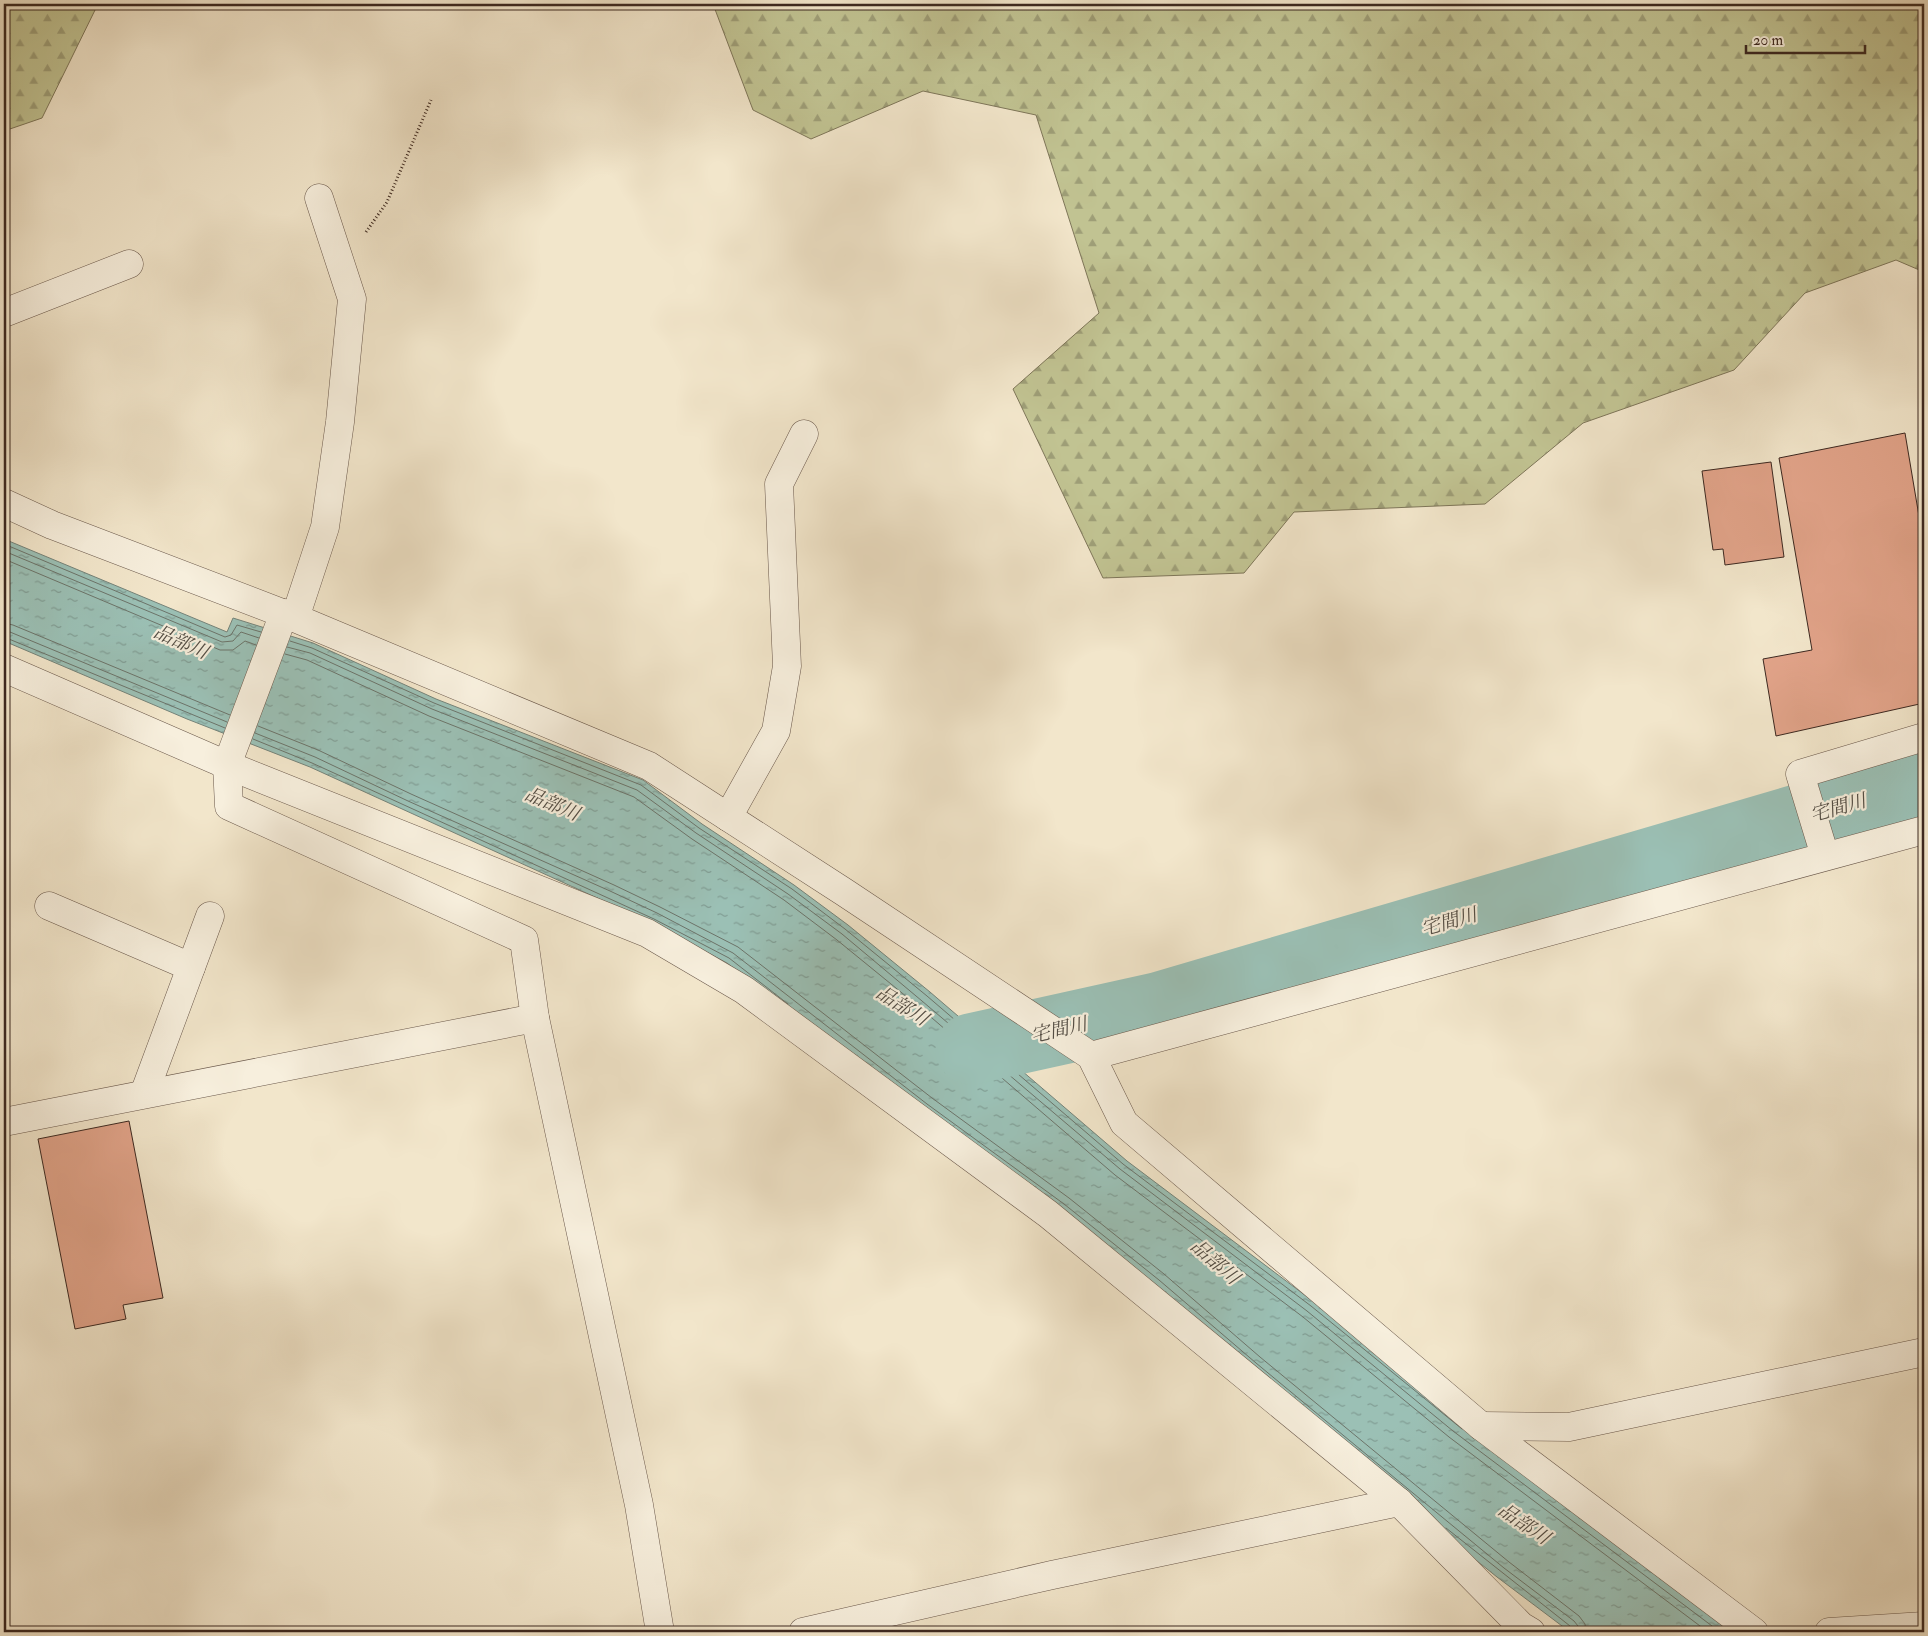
<svg xmlns="http://www.w3.org/2000/svg" width="1928" height="1636" font-family="'IM FELL Double Pica','Noto Serif JP',serif">
	<style>
		.forest { fill: url(#forest-firs); stroke: #7e7659 }
		.water { fill: url(#water-ripples); stroke: #758379 }
		.lines { fill: none; stroke-linecap: round; stroke-linejoin: round }
		.shore { stroke: #6c746a; stroke-width: 1 }
		.river { stroke: #9bc0b5; stroke-width: 71 }
		.building { fill: #e1a389; stroke: #3c2820 }
		.minor-casing { stroke: #6a584b; stroke-width: 29 }
		.path { stroke: #3c2820; stroke-width: 3; stroke-dasharray: 1 2.5; stroke-linecap: butt }
		.minor { stroke: #f7efdd; stroke-width: 28 }
		.labels { text-anchor: middle; dominant-baseline: central; stroke-width: 4.5; stroke-linejoin: round; paint-order: stroke }
		.water-label { font-size: 19px; font-style: italic; fill: #544e45; stroke: #f7efdd }
	</style>
	<defs>
		<pattern id="forest-firs" width="22" height="20" patternUnits="userSpaceOnUse" patternTransform="scale(1.25)"><rect width="22" height="20" fill="#c1c392"/><path d="M5 1l3.5 6h-7zM16 11l3.5 6h-7z" fill="#9e9e77"/></pattern>
		<pattern id="water-ripples" width="26" height="14" patternUnits="userSpaceOnUse" patternTransform="scale(1.25)"><rect width="26" height="14" fill="#9bc0b5"/><path d="M2 4q2-2 4 0t4 0M15 11q2-2 4 0t4 0" fill="none" stroke="#809c93"/></pattern>
	</defs>
	<rect width="100%" height="100%" fill="#f2e6cb"/>
	<filter id="stains"><feTurbulence type="fractalNoise" baseFrequency=".004" numOctaves="4"/><feColorMatrix values="0 0 0 0 .2 0 0 0 0 .09 0 0 0 0 .02 0 0 0 .5 -.17"/></filter>
	<radialGradient id="worn" r=".72"><stop offset=".6" stop-color="#630" stop-opacity="0"/><stop offset="1" stop-color="#630" stop-opacity=".3"/></radialGradient>
	<g class="forest">
		<polygon points="4,4 98,4 42,118 4,131"/>
		<polygon points="713,4 1924,4 1924,272 1896,260 1805,293 1734,370 1583,423 1485,504 1294,512 1244,573 1103,578 1013,389 1099,313 1036,115 923,91 811,139 753,110"/>
	</g>
	<polygon class="water" points="4,539 227,632 233,618 313,643 436,699 643,780 702,824 794,885 848,925 930,992 1127,1161 1314,1302 1739,1632 1570,1632 1497,1577 838,1048 727,963 652,923 310,767 187,719 4,641"/>
	<g class="lines">
		<g class="shore">
			<polyline points="4,544 225,637 231,635 237,625 261,632"/>
			<polyline points="4,551 222,642 233,641 241,632 259,638"/>
			<polyline points="4,559 220,650 233,650 245,641 256,645"/>
			<polyline points="4,623 13,625 230,715"/>
			<polyline points="4,631 10,632 227,722"/>
			<polyline points="4,637 225,728"/>
			<polyline points="290,641 312,648 434,703 641,785 699,828 792,889 845,929 927,996 1123,1164 1311,1306 1462,1429"/>
			<polyline points="287,647 310,653 432,709 637,790 696,833 788,894 842,934 922,1001 1120,1169 1307,1311 1453,1431 1720,1632"/>
			<polyline points="285,654 307,660 429,716 634,797 692,839 784,900 837,940 918,1006 1115,1175 1303,1317 1449,1437 1708,1632"/>
			<polyline points="258,726 318,750 411,794 614,885 660,907 738,947 932,1098 1069,1198 1164,1274 1260,1357 1430,1497 1509,1562 1579,1616 1585,1624 1586,1632"/>
			<polyline points="255,733 315,757 408,801 610,891 657,913 733,953 927,1104 1064,1204 1159,1280 1256,1363 1425,1503 1504,1568 1574,1621 1578,1626 1579,1632"/>
			<polyline points="253,739 312,763 654,919 729,958 788,1004"/>
			<polyline points="1446,1528 1570,1626 1572,1632"/>
		</g>
		<polyline class="river" points="971,1049 1157,1008 1924,783"/>
	</g>
	<g class="building">
		<polygon points="1905,433 1924,546 1924,703 1776,736 1763,659 1812,650 1779,458"/>
		<polygon points="1771,462 1784,557 1725,565 1723,549 1713,550 1702,471"/>
		<polygon points="129,1121 163,1298 123,1305 126,1319 75,1329 38,1139"/>
	</g>
	<g class="lines">
		<g class="minor-casing">
			<g id="minor">
				<polyline points="4,313 129,264"/>
				<polyline points="4,503 52,525 295,618 649,766 844,892 1091,1056 1124,1123 1481,1426 1754,1632"/>
				<polyline points="284,613 227,765 229,806 524,940 535,1018 639,1505 660,1632"/>
				<polyline points="295,618 325,527 340,422 352,299 319,198"/>
				<polyline points="4,668 227,765 647,933 744,990 1048,1214 1399,1502 1521,1626 1531,1632"/>
				<polyline points="728,817 776,731 787,666 779,484 804,434"/>
				<polyline points="1825,856 1800,774 1924,737"/>
				<polyline points="49,906 191,967"/>
				<polyline points="1091,1056 1924,830"/>
				<polyline points="144,1094 210,916"/>
				<polyline points="4,1122 535,1018"/>
				<polyline points="1481,1426 1569,1427 1924,1352"/>
				<polyline points="803,1632 1052,1575 1399,1502"/>
				<polyline points="1829,1632 1924,1626"/>
			</g>
		</g>
		<polyline class="path" points="366,232 387,202 431,100"/>
		<use href="#minor" class="minor"/>
	</g>
	<g class="labels">
		<g class="water-label">
			<text transform="translate(181 642) rotate(24)">品部川</text>
			<text transform="translate(552 804) rotate(23)">品部川</text>
			<text transform="translate(1838 808) rotate(-16)">宅間川</text>
			<text transform="translate(1449 922) rotate(-16)">宅間川</text>
			<text transform="translate(902 1006) rotate(32)">品部川</text>
			<text transform="translate(1059 1030) rotate(-13)">宅間川</text>
			<text transform="translate(1215 1262) rotate(41)">品部川</text>
			<text transform="translate(1524 1524) rotate(34)">品部川</text>
		</g>
	</g>
	<rect width="1928" height="1636" fill="none" stroke="#f2e6cb" stroke-width="20"/>
	<rect x="5" y="5" width="1918" height="1626" fill="none" stroke="#3c2820" stroke-width="2.5"/>
	<rect x="10" y="10" width="1908" height="1616" fill="none" stroke="#3c2820"/>
	<path d="M1746 45v8h119v-8" fill="none" stroke="#3c2820" stroke-width="2.5"/>
	<text x="1753" y="45" font-size="15" fill="#3c2820" stroke="#f7efdd" stroke-width="4" paint-order="stroke">20 m</text>
	<rect width="100%" height="100%" filter="url(#stains)"/>
	<rect width="100%" height="100%" fill="url(#worn)"/>
</svg>
